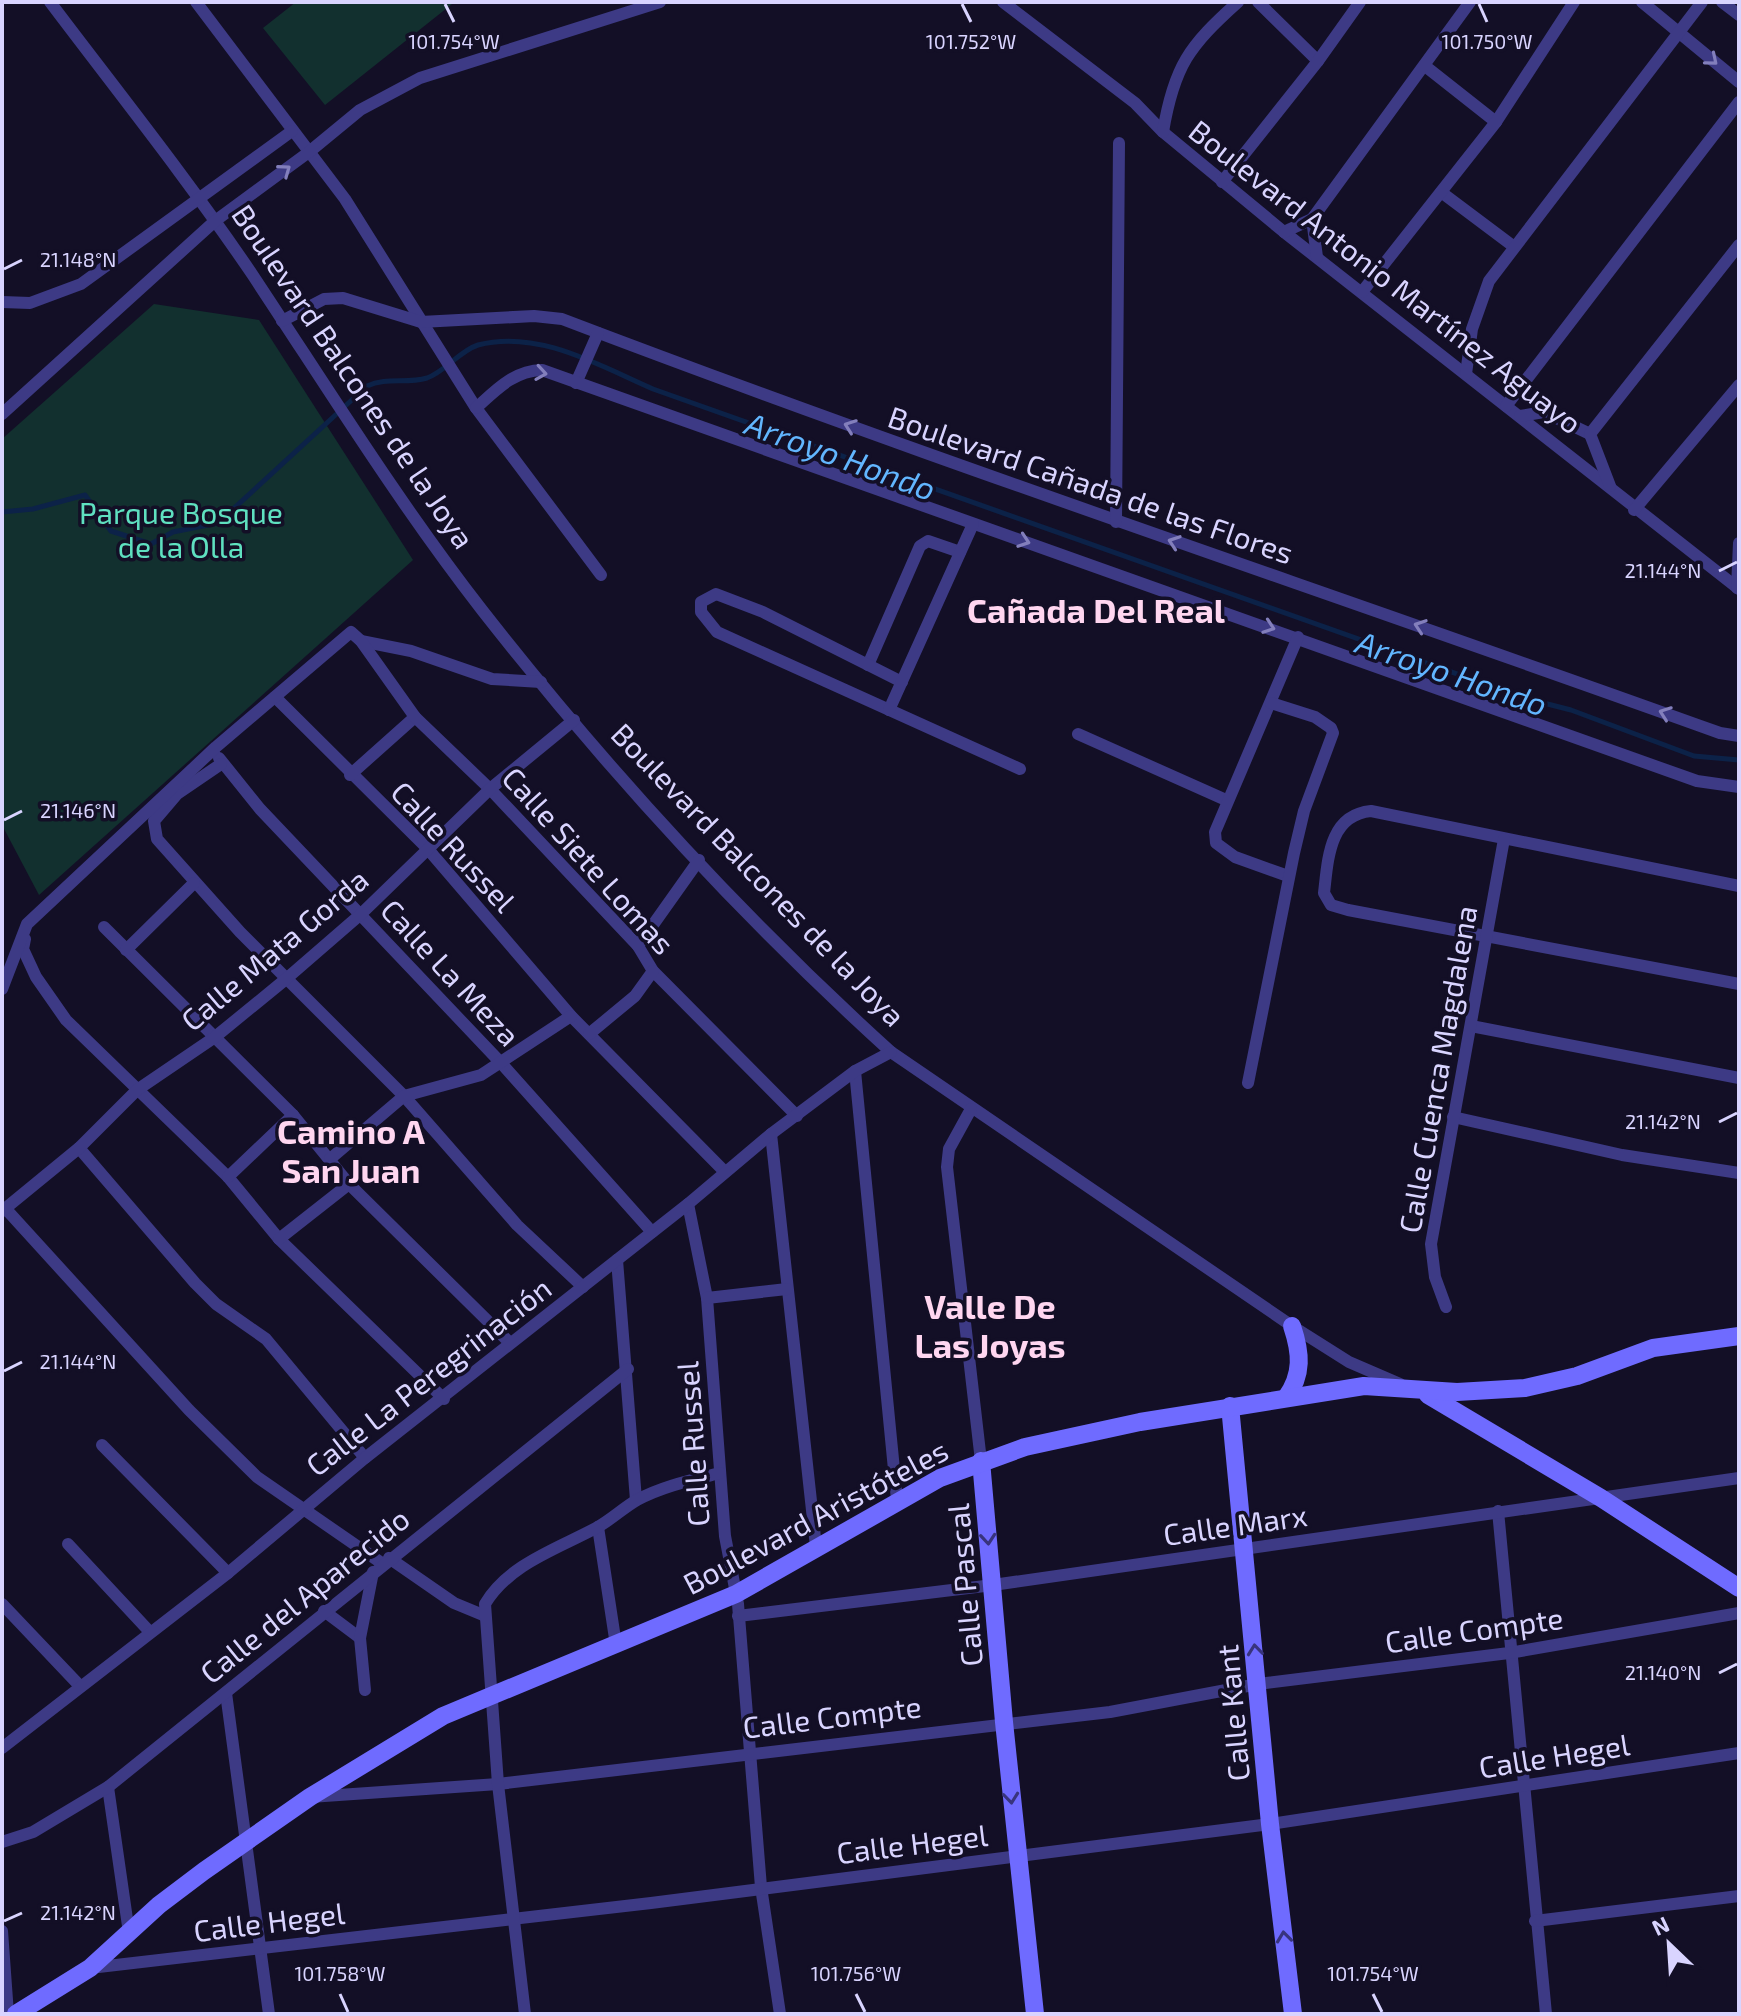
<svg xmlns="http://www.w3.org/2000/svg" width="1741" height="2016" font-family="'Exo 2',sans-serif">
	<style>
		.green { fill: #12302f }
		.lines { fill: none; stroke-linecap: round; stroke-linejoin: round }
		.stream { stroke: #0c2248; stroke-width: 5 }
		.street { stroke: #3d3a85; stroke-width: 12 }
		.secondary { stroke: #6f6bff; stroke-width: 18 }
		.oneway { stroke: #837fbc }
		.oneway2 { stroke: #38347d }
		.ticks { fill: none; stroke: #d9d4ff; stroke-width: 3 }
		.labels { text-anchor: middle; dominant-baseline: central; stroke-width: 7; stroke-linejoin: round; paint-order: stroke }
		.street-label { font-size: 30px; fill: #d9d4ff; stroke: #130f26 }
		.park-label { font-size: 30px; fill: #5fe0c0; stroke: #130f26 }
		.water-label { font-size: 32px; font-style: italic; fill: #62b6ff; stroke: #130f26 }
		.quarter-label { font-size: 34px; font-weight: bold; fill: #ffd6f0; stroke: #130f26 }
		.ticks-label { font-size: 20px; text-anchor: middle; fill: #d9d4ff; stroke: #130f26; stroke-width: 7; stroke-linejoin: round; paint-order: stroke }
	</style>
	<rect width="100%" height="100%" fill="#130f26"/>
	<g class="green">
		<polygon points="296,2 451,2 452,4 325,105 263,28"/>
		<polygon points="154,304 259,320 413,560 39,895 2,825 2,439"/>
	</g>
	<g class="lines">
		<path class="stream" d="M2,512L33,509L85,495L111,531L151,544L173,532L218,523L367,386C387,377 406,384 427,378C445,372 459,351 478,345C538,329 600,366 653,389L1528,699L1571,710L1694,756L1739,760"/>
		<g class="street">
			<path d="M50,2C118,92 189,181 252,274C327,387 398,502 482,610C605,767 743,918 891,1052L1292,1326L1349,1362L1400,1384"/>
			<polyline points="196,2 345,199 476,408 601,575"/>
			<polyline points="1003,2 1135,103 1163,132 1284,232 1739,589"/>
			<polyline points="1258,2 1318,61"/>
			<polyline points="1642,2 1739,82"/>
			<polyline points="1722,2 1739,15"/>
			<polyline points="1425,66 1496,122"/>
			<path d="M1163,132C1174,66 1189,46 1238,2"/>
			<polyline points="1222,182 1318,61 1360,2"/>
			<polyline points="1441,192 1513,246"/>
			<polyline points="1312,219 1317,257"/>
			<polyline points="1284,232 1312,219 1470,2"/>
			<polyline points="1362,292 1496,122 1574,2"/>
			<polyline points="2,302 30,303 81,284 292,131"/>
			<path d="M282,321L324,299L343,298L421,322L534,316L562,319C945,465 1334,594 1720,733L1739,736"/>
			<polyline points="1466,374 1472,329 1489,281 1702,2"/>
			<polyline points="576,383 598,333"/>
			<polyline points="1506,406 1739,102"/>
			<path d="M476,408C496,390 513,371 542,370L1697,781L1739,787"/>
			<polyline points="2,414 215,221 309,152 360,110 420,78 660,2"/>
			<polyline points="1520,416 1544,412 1590,434"/>
			<polyline points="1610,486 1590,434 1739,245"/>
			<polyline points="1634,510 1739,385"/>
			<polyline points="1116,522 1119,143"/>
			<polyline points="1737,588 1739,543"/>
			<polyline points="361,641 411,651 492,679 541,682"/>
			<polyline points="868,665 920,546 928,541 960,552"/>
			<polyline points="902,682 763,612 716,594 701,602 701,612 717,632 1020,769"/>
			<polyline points="275,697 427,848 571,1016 725,1172"/>
			<polyline points="889,710 973,524"/>
			<polyline points="1078,734 1226,800"/>
			<polyline points="219,758 260,809 502,1064 652,1232"/>
			<polyline points="221,764 177,794 154,821 157,839 240,932 404,1096 517,1225 583,1287"/>
			<polyline points="350,775 415,717"/>
			<polyline points="1288,876 1235,857 1216,843 1215,832 1298,637"/>
			<path d="M1739,886L1371,811C1329,815 1328,859 1324,893L1331,905L1348,910L1739,984"/>
			<polyline points="104,927 293,1115 349,1184 510,1343"/>
			<polyline points="25,939 23,949 36,977 66,1020 228,1177 279,1239 444,1399"/>
			<polyline points="638,946 699,860"/>
			<polyline points="126,950 194,883"/>
			<polyline points="2,989 27,924 216,747 351,632 361,641 415,717 490,789 638,946 653,971 797,1116"/>
			<polyline points="1471,1026 1739,1078"/>
			<polyline points="589,1034 635,996 653,971"/>
			<polyline points="855,1071 897,1500"/>
			<polyline points="1248,1083 1294,853 1304,811 1333,733 1331,728 1315,717 1271,703"/>
			<polyline points="971,1109 949,1149 947,1167 981,1461"/>
			<polyline points="1453,1117 1622,1155 1739,1173"/>
			<polyline points="771,1134 816,1547"/>
			<polyline points="79,1148 195,1283 216,1304 266,1339 365,1458"/>
			<polyline points="330,1159 404,1096 481,1075 571,1016"/>
			<polyline points="228,1177 293,1115"/>
			<polyline points="688,1204 707,1298 725,1536 738,1604 761,1887 780,2014"/>
			<polyline points="5,1208 189,1410 257,1477 383,1564"/>
			<polyline points="2,1211 79,1148 137,1090 215,1037 286,979 361,914 490,789 574,720"/>
			<polyline points="279,1239 349,1184"/>
			<polyline points="617,1260 636,1500"/>
			<polyline points="707,1298 787,1289"/>
			<polyline points="1446,1307 1435,1277 1431,1244 1504,839"/>
			<polyline points="102,1445 228,1573"/>
			<polyline points="1498,1511 1546,2014"/>
			<polyline points="598,1527 616,1645"/>
			<polyline points="68,1544 149,1631"/>
			<polyline points="389,1558 454,1603 483,1615"/>
			<polyline points="2,1604 79,1685"/>
			<polyline points="324,1611 360,1638"/>
			<polyline points="738,1616 993,1585 1739,1478"/>
			<polyline points="365,1690 360,1638 373,1572"/>
			<polyline points="226,1693 269,2014"/>
			<polyline points="2,1748 228,1573 365,1458 688,1204 771,1134 855,1071 891,1052"/>
			<polyline points="108,1787 129,1933"/>
			<polyline points="310,1797 498,1784 1110,1712 1258,1684 1509,1653 1739,1613"/>
			<polyline points="2,1842 33,1832 108,1787 628,1369"/>
			<polyline points="1535,1921 1739,1896"/>
			<polyline points="2,1931 8,2014"/>
			<polyline points="90,1968 651,1903 1270,1824 1739,1753"/>
			<path d="M525,2014L498,1784L485,1604C509,1564 557,1549 596,1528C611,1520 623,1508 637,1500C663,1486 692,1480 720,1473"/>
		</g>
		<g class="secondary">
			<polyline points="1428,1395 1601,1498 1739,1588"/>
			<path d="M1286,1398C1303,1374 1301,1353 1292,1326"/>
			<polyline points="1230,1406 1270,1824 1293,2014"/>
			<polyline points="981,1461 1004,1722 1035,2014"/>
			<polyline points="16,2014 90,1968 159,1905 204,1871 310,1797 443,1716 736,1594 940,1478 1025,1447 1140,1422 1364,1386 1457,1392 1525,1388 1577,1376 1653,1348 1739,1336"/>
		</g>
	</g>
	<defs><path id="oneway-chevron" d="M-2-3.5L2.5 0L-2 3.5" fill="none" stroke-width="1.6" stroke-linecap="round" stroke-linejoin="round" transform="scale(2)"/></defs>
	<g class="oneway">
		<use href="#oneway-chevron" transform="translate(1712 60) rotate(40)"/>
		<use href="#oneway-chevron" transform="translate(285 170) rotate(-36)"/>
		<use href="#oneway-chevron" transform="translate(541 373) rotate(9)"/>
		<use href="#oneway-chevron" transform="translate(850 426) rotate(-160)"/>
		<use href="#oneway-chevron" transform="translate(1024 541) rotate(19)"/>
		<use href="#oneway-chevron" transform="translate(1174 542) rotate(-161)"/>
		<use href="#oneway-chevron" transform="translate(1420 626) rotate(-161)"/>
		<use href="#oneway-chevron" transform="translate(1269 627) rotate(19)"/>
		<use href="#oneway-chevron" transform="translate(1665 713) rotate(-160)"/>
	</g>
	<g class="oneway2">
		<use href="#oneway-chevron" transform="translate(988 1539) rotate(85)"/>
		<use href="#oneway-chevron" transform="translate(1255 1650) rotate(-96)"/>
		<use href="#oneway-chevron" transform="translate(1011 1798) rotate(84)"/>
		<use href="#oneway-chevron" transform="translate(1284 1937) rotate(-97)"/>
	</g>
	<path class="ticks" d="M445,4L454,22M962,4L971,22M1479,4L1487,22M4,269L22,260M1719,571L1737,562M4,820L22,811M1719,1122L1737,1113M4,1371L22,1362M1719,1673L1737,1664M4,1921L22,1913M340,1994L348,2012M856,1994L865,2012M1373,1994L1382,2012"/>
	<g class="labels">
		<g class="street-label">
			<text transform="translate(1386 276) rotate(38)">Boulevard Antonio Martínez Aguayo</text>
			<text transform="translate(354 376) rotate(56)">Boulevard Balcones de la Joya</text>
			<text transform="translate(1091 484) rotate(19)">Boulevard Cañada de las Flores</text>
			<text transform="translate(454 846) rotate(47)">Calle Russel</text>
			<text transform="translate(589 860) rotate(48)">Calle Siete Lomas</text>
			<text transform="translate(759 874) rotate(46)">Boulevard Balcones de la Joya</text>
			<text transform="translate(274 949) rotate(-40)">Calle Mata Gorda</text>
			<text transform="translate(451 972) rotate(47)">Calle La Meza</text>
			<text transform="translate(1437 1069) rotate(-80)">Calle Cuenca Magdalena</text>
			<text transform="translate(428 1376) rotate(-38)">Calle La Peregrinación</text>
			<text transform="translate(692 1444) rotate(-94)">Calle Russel</text>
			<text transform="translate(815 1516) rotate(-28)">Boulevard Aristóteles</text>
			<text transform="translate(1235 1524) rotate(-8)">Calle Marx</text>
			<text transform="translate(964 1585) rotate(-95)">Calle Pascal</text>
			<text transform="translate(304 1595) rotate(-39)">Calle del Aparecido</text>
			<text transform="translate(1474 1629) rotate(-8)">Calle Compte</text>
			<text transform="translate(1232 1713) rotate(-95)">Calle Kant</text>
			<text transform="translate(832 1716) rotate(-7)">Calle Compte</text>
			<text transform="translate(1554 1755) rotate(-9)">Calle Hegel</text>
			<text transform="translate(912 1843) rotate(-7)">Calle Hegel</text>
			<text transform="translate(269 1921) rotate(-7)">Calle Hegel</text>
		</g>
		<g class="park-label">
			<text x="181" y="512">Parque Bosque<tspan x="181" dy="34">de la Olla</tspan></text>
		</g>
		<g class="water-label">
			<text transform="translate(841 455) rotate(20)">Arroyo Hondo</text>
			<text transform="translate(1452 672) rotate(19)">Arroyo Hondo</text>
		</g>
		<g class="quarter-label">
			<text x="1096" y="609">Cañada Del Real</text>
			<text x="351" y="1130">Camino A<tspan x="351" dy="39">San Juan</tspan></text>
			<text x="990" y="1305">Valle De<tspan x="990" dy="39">Las Joyas</tspan></text>
		</g>
	</g>
	<g class="ticks-label">
		<text x="454" y="49">101.754°W</text>
		<text x="1487" y="49">101.750°W</text>
		<text x="971" y="49">101.752°W</text>
		<text x="78" y="267">21.148°N</text>
		<text x="1663" y="578">21.144°N</text>
		<text x="78" y="818">21.146°N</text>
		<text x="1663" y="1129">21.142°N</text>
		<text x="78" y="1369">21.144°N</text>
		<text x="1663" y="1680">21.140°N</text>
		<text x="78" y="1920">21.142°N</text>
		<text x="340" y="1981">101.758°W</text>
		<text x="856" y="1981">101.756°W</text>
		<text x="1373" y="1981">101.754°W</text>
	</g>
	<rect width="1741" height="2016" fill="none" stroke="#d9d4ff" stroke-width="8"/>
	<g transform="translate(1669 1944) rotate(335)" stroke="#130f26" stroke-width="6" paint-order="stroke">
	<path d="M0-6L14 30L0 20L-14 30Z" fill="#d9d4ff"/>
	<text y="-12" font-size="22" font-weight="bold" text-anchor="middle" fill="#d9d4ff">N</text>
	</g>
</svg>
